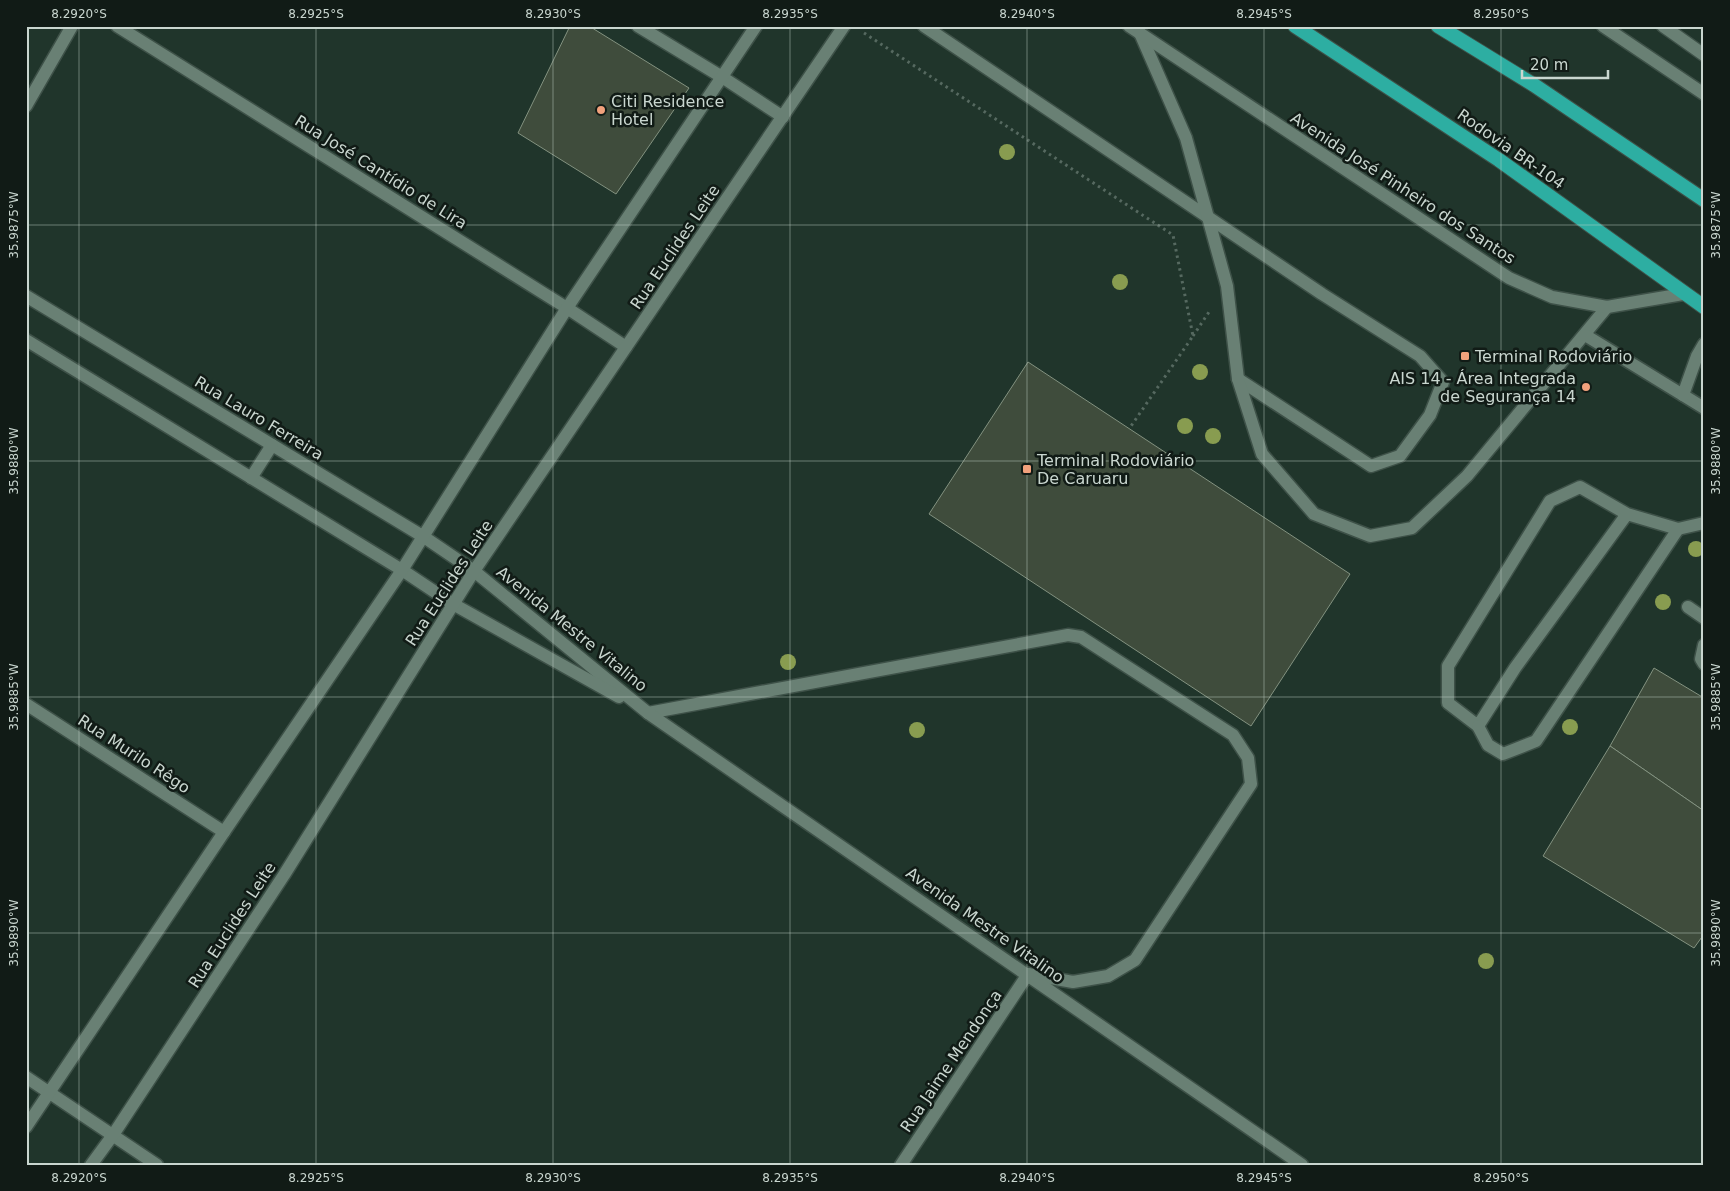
<svg xmlns="http://www.w3.org/2000/svg" width="1730" height="1191" font-family="'DejaVu Sans',sans-serif">
	<style>
		.building { fill: #3f4c3c; stroke: #839280 }
		.lines { fill: none; stroke-linecap: round; stroke-linejoin: round }
		.service-casing { stroke: #3e5148; stroke-width: 15 }
		.minor-casing { stroke: #3e5148; stroke-width: 15 }
		.tertiary-casing { stroke: #3e5148; stroke-width: 15 }
		.trunk-casing { stroke: #3e5148; stroke-width: 16 }
		.path { stroke: #566960; stroke-width: 3; stroke-dasharray: 2.5 4; stroke-linecap: butt }
		.service { stroke: #698074; stroke-width: 12 }
		.minor { stroke: #698074; stroke-width: 12 }
		.tertiary { stroke: #698074; stroke-width: 12 }
		.trunk { stroke: #2daea2; stroke-width: 14 }
		.tree { fill: #889c50 }
		.ticks { fill: none; stroke: #c9d6cf; stroke-width: 1; stroke-opacity: 0.45 }
		.poi-dot { fill: #f1a17c; stroke: #111b16; stroke-width: 2 }
		.labels { text-anchor: middle; dominant-baseline: central; stroke-width: 5; stroke-linejoin: round; paint-order: stroke }
		.poi-label { font-size: 16px; fill: #c9d6cf; stroke: #111b16; text-anchor: start }
		.street-label { font-size: 16px; fill: #c9d6cf; stroke: #111b16 }
		.neatline { fill: none; stroke: #c9d6cf; stroke-width: 2 }
		.ticks-label { font-size: 12px; text-anchor: middle; fill: #c9d6cf }
	</style>
	<rect width="100%" height="100%" fill="#20352b"/>
	<g class="building">
		<polygon points="570,26 589,26 689,88 616,194 518,133"/>
		<polygon points="1028,362 1350,574 1251,726 929,514"/>
		<polygon points="1654,668 1704,698 1704,811 1610,746"/>
		<polygon points="1610,746 1704,811 1704,934 1694,948 1543,856"/>
	</g>
	<g class="lines">
		<g class="service-casing">
			<g id="service">
				<polyline points="924,26 1322,294 1420,356 1443,382 1430,415 1400,456 1371,466 1238,379"/>
				<polyline points="1140,33 1186,138 1227,286 1238,379 1262,454 1314,514 1370,536 1412,528 1467,476 1607,307"/>
				<polyline points="1585,335 1704,408"/>
				<polyline points="1683,395 1697,356 1704,344"/>
				<polyline points="1627,514 1515,668 1478,726 1448,703 1448,666 1550,501 1580,487 1627,514 1678,529 1704,523"/>
				<polyline points="1688,607 1704,618"/>
				<polyline points="1704,645 1701,659 1704,664"/>
				<polyline points="648,713 1068,635 1081,637 1233,735 1248,758 1251,784 1135,960 1108,976 1073,982 1028,974"/>
				<polyline points="1478,726 1488,745 1503,754 1536,741 1678,529"/>
			</g>
		</g>
		<g class="minor-casing">
			<g id="minor">
				<polyline points="117,26 567,308 626,347"/>
				<polyline points="638,26 722,77 783,117"/>
				<polyline points="1603,26 1704,94"/>
				<polyline points="1663,26 1704,55"/>
				<polyline points="26,106 72,26"/>
				<polyline points="26,296 424,537 474,571 648,713 1302,1165"/>
				<polyline points="26,340 402,570 453,604 619,697"/>
				<polyline points="251,478 272,445"/>
				<polyline points="26,704 224,832"/>
				<polyline points="26,1077 157,1165"/>
				<polyline points="26,1127 224,832 402,570 567,308 756,26"/>
				<polyline points="91,1165 113,1135 284,875 474,571 844,26"/>
				<polyline points="901,1165 1028,974"/>
			</g>
		</g>
		<g class="tertiary-casing">
			<polyline id="tertiary" points="1129,26 1509,278 1552,297 1607,307 1683,294"/>
		</g>
		<g class="trunk-casing">
			<g id="trunk">
				<polyline points="1295,26 1499,160 1704,307"/>
				<polyline points="1438,26 1534,85 1704,200"/>
			</g>
		</g>
		<g class="path">
			<polyline points="864,33 1173,235 1193,336 1129,429"/>
			<polyline points="1193,336 1209,312"/>
		</g>
		<use href="#service" class="service"/>
		<use href="#minor" class="minor"/>
		<use href="#tertiary" class="tertiary"/>
		<use href="#trunk" class="trunk"/>
	</g>
	<g class="tree">
		<circle cx="1007" cy="152" r="8"/>
		<circle cx="1120" cy="282" r="8"/>
		<circle cx="1200" cy="372" r="8"/>
		<circle cx="1185" cy="426" r="8"/>
		<circle cx="1213" cy="436" r="8"/>
		<circle cx="1696" cy="549" r="8"/>
		<circle cx="1663" cy="602" r="8"/>
		<circle cx="788" cy="662" r="8"/>
		<circle cx="1570" cy="727" r="8"/>
		<circle cx="917" cy="730" r="8"/>
		<circle cx="1486" cy="961" r="8"/>
	</g>
	<path class="ticks" d="M79,26V1165M316,26V1165M553,26V1165M790,26V1165M1027,26V1165M1264,26V1165M1501,26V1165M26,225H1704M26,461H1704M26,697H1704M26,933H1704"/>
	<g class="poi-dot">
		<circle cx="601" cy="110" r="5"/>
		<rect x="1460" y="351" width="10" height="10" rx="2.5"/>
		<circle cx="1586" cy="387" r="5"/>
		<rect x="1022" y="464" width="10" height="10" rx="2.5"/>
	</g>
	<g class="labels">
		<g class="poi-label">
			<text x="611" y="101">Citi Residence<tspan x="611" dy="18">Hotel</tspan></text>
			<text x="1475" y="356">Terminal Rodoviário</text>
			<text x="1576" y="378" text-anchor="end">AIS 14 - Área Integrada<tspan x="1576" dy="18">de Segurança 14</tspan></text>
			<text x="1037" y="460">Terminal Rodoviário<tspan x="1037" dy="18">De Caruaru</tspan></text>
		</g>
		<g class="street-label">
			<text transform="translate(1511 149) rotate(35)">Rodovia BR-104</text>
			<text transform="translate(381 172) rotate(32)">Rua José Cantídio de Lira</text>
			<text transform="translate(1403 188) rotate(33)">Avenida José Pinheiro dos Santos</text>
			<text transform="translate(675 247) rotate(-56)">Rua Euclides Leite</text>
			<text transform="translate(259 418) rotate(31)">Rua Lauro Ferreira</text>
			<text transform="translate(449 583) rotate(-57)">Rua Euclides Leite</text>
			<text transform="translate(572 629) rotate(39)">Avenida Mestre Vitalino</text>
			<text transform="translate(134 754) rotate(33)">Rua Murilo Rêgo</text>
			<text transform="translate(232 925) rotate(-57)">Rua Euclides Leite</text>
			<text transform="translate(985 925) rotate(35)">Avenida Mestre Vitalino</text>
			<text transform="translate(951 1061) rotate(-56)">Rua Jaime Mendonça</text>
		</g>
	</g>
	<rect width="1730" height="1191" fill="none" stroke="#111b16" stroke-width="55"/>
	<path d="M1522 70v8h86v-8" fill="none" stroke="#c9d6cf" stroke-width="2.5"/>
	<text x="1530" y="70" font-size="15" fill="#c9d6cf" stroke="#111b16" stroke-width="4" paint-order="stroke">20 m</text>
	<rect x="28" y="28" width="1674" height="1136" class="neatline"/>
	<g class="ticks-label">
		<text x="79" y="18">8.2920°S</text>
		<text x="316" y="18">8.2925°S</text>
		<text x="553" y="18">8.2930°S</text>
		<text x="790" y="18">8.2935°S</text>
		<text x="1027" y="18">8.2940°S</text>
		<text x="1264" y="18">8.2945°S</text>
		<text x="1501" y="18">8.2950°S</text>
		<text transform="translate(1716 225) rotate(-90)" y="4">35.9875°W</text>
		<text transform="translate(14 225) rotate(-90)" y="4">35.9875°W</text>
		<text transform="translate(1716 461) rotate(-90)" y="4">35.9880°W</text>
		<text transform="translate(14 461) rotate(-90)" y="4">35.9880°W</text>
		<text transform="translate(1716 697) rotate(-90)" y="4">35.9885°W</text>
		<text transform="translate(14 697) rotate(-90)" y="4">35.9885°W</text>
		<text transform="translate(1716 933) rotate(-90)" y="4">35.9890°W</text>
		<text transform="translate(14 933) rotate(-90)" y="4">35.9890°W</text>
		<text x="79" y="1182">8.2920°S</text>
		<text x="316" y="1182">8.2925°S</text>
		<text x="553" y="1182">8.2930°S</text>
		<text x="790" y="1182">8.2935°S</text>
		<text x="1027" y="1182">8.2940°S</text>
		<text x="1264" y="1182">8.2945°S</text>
		<text x="1501" y="1182">8.2950°S</text>
	</g>
</svg>
